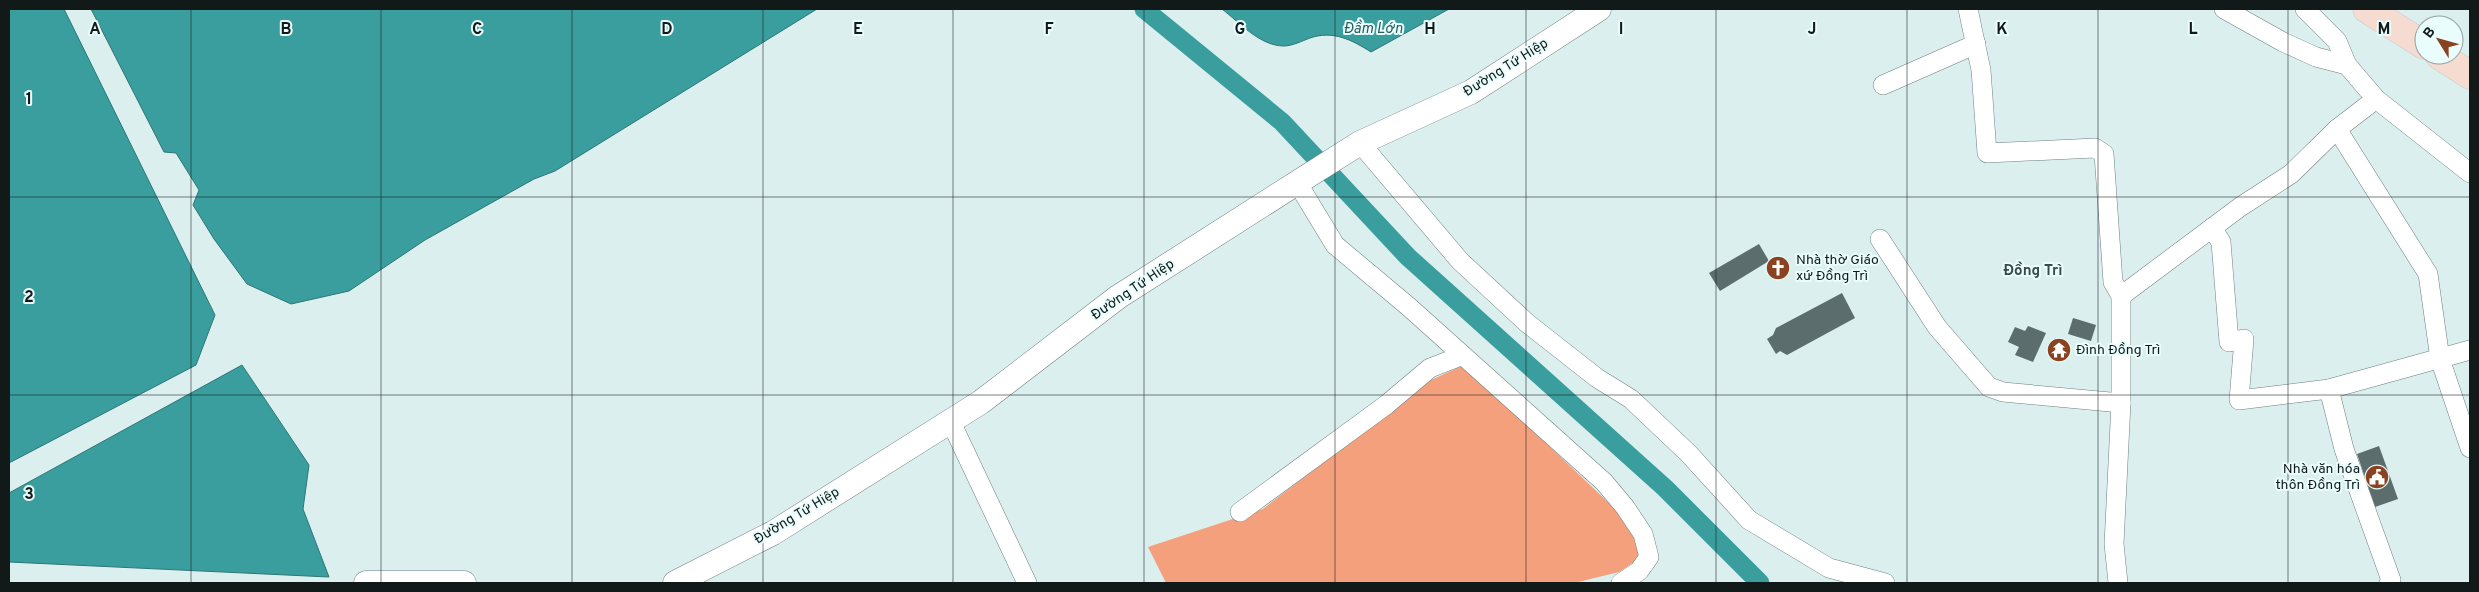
<svg xmlns="http://www.w3.org/2000/svg" width="2479" height="592" font-family="Overpass,sans-serif">
	<style>
		.green { fill: #f4a07c }
		.water { fill: #3a9e9e; stroke: #2e7676 }
		.lines { fill: none; stroke-linecap: round; stroke-linejoin: round }
		.canal { stroke: #3a9e9e; stroke-width: 19 }
		.building { fill: #5c6d6d }
		.minor-casing { stroke: #6e8080; stroke-width: 20 }
		.tertiary-casing { stroke: #6e8080; stroke-width: 25 }
		.primary-casing { stroke: #cbcccc; stroke-width: 29 }
		.minor { stroke: #fff; stroke-width: 19 }
		.tertiary { stroke: #fff; stroke-width: 24 }
		.primary { stroke: #f6dbd0; stroke-width: 28 }
		.grid { fill: none; stroke: #121919; stroke-width: 1; stroke-opacity: 0.55 }
		.labels { text-anchor: middle; dominant-baseline: central; stroke-width: 4; stroke-linejoin: round; paint-order: stroke }
		.street-label { font-size: 14px; fill: #121919; stroke: #e9fdfc }
		.poi-label { font-size: 14px; fill: #121919; stroke: #e9fdfc; text-anchor: start }
		.water-label { font-size: 15px; font-style: italic; fill: #275e5d; stroke: #e9fdfc }
		.neighbourhood-label { font-size: 15px; font-weight: bold; fill: #3a4a4a; stroke: #e9fdfc }
		.grid-label { font-size: 16px; text-anchor: middle; font-weight: bold; fill: #121919; stroke: #e9fdfc; stroke-width: 4; stroke-linejoin: round; paint-order: stroke }
	</style>
	<rect width="100%" height="100%" fill="#dbefef"/>
	<polygon class="green" points="1464,365 1632,525 1643,556 1619,572 1574,583 1166,583 1148,547 1263,509 1429,381"/>
	<g class="water">
		<polygon points="9,9 64,9 215,315 196,365 9,463"/>
		<polygon points="91,9 817,9 555,171 534,179 425,240 349,291 291,304 247,284 214,239 193,205 199,190 176,153 164,152"/>
		<path d="M1222,9H1449L1371,52C1352,40 1333,30 1310,38C1302,41 1292,46 1284,46C1260,46 1240,23 1222,9Z"/>
		<polygon points="242,365 309,465 303,509 329,577 9,562 9,493"/>
	</g>
	<g class="lines">
		<polyline class="canal" points="1144,9 1282,122 1408,257 1665,488 1760,583"/>
	</g>
	<g class="building">
		<polygon points="1759,244 1769,261 1720,291 1709,273"/>
		<polygon points="1842,293 1855,318 1787,355 1780,351 1776,354 1767,339 1773,335 1776,328"/>
		<polygon points="2073,318 2096,325 2091,341 2068,334"/>
		<polygon points="2028,326 2046,333 2033,362 2015,355 2019,347 2008,342 2015,327 2025,331"/>
		<polygon points="2379,446 2398,499 2375,507 2357,454"/>
	</g>
	<g class="lines">
		<g class="minor-casing">
			<g id="minor">
				<polyline points="1968,9 1981,70 1987,153 2095,148 2104,154 2113,282 2121,296 2121,403 2114,544 2118,583"/>
				<polyline points="2224,9 2283,42 2316,57 2347,65 2376,99 2470,173"/>
				<polyline points="2305,9 2337,41 2347,65"/>
				<polyline points="1883,85 1976,44"/>
				<polyline points="2337,129 2428,274 2440,359 2470,448"/>
				<polyline points="1360,143 1460,261 1527,323 1597,378 1631,399 1689,454 1749,520 1829,568 1885,583"/>
				<polyline points="1298,184 1335,245 1409,307 1604,482 1625,507 1643,534 1649,557 1639,571 1621,583"/>
				<polyline points="2212,228 2221,242 2229,342 2244,339 2239,400 2329,389 2470,350"/>
				<polyline points="1880,239 1937,327 1989,387 2003,392 2121,403"/>
				<polyline points="2121,296 2240,207 2291,174 2337,129 2376,99"/>
				<polyline points="2329,389 2344,449 2391,580 2389,583"/>
				<polyline points="950,420 1027,583"/>
				<polyline points="1240,512 1386,405 1430,368 1461,356"/>
			</g>
		</g>
		<g class="tertiary-casing">
			<g id="tertiary">
				<polyline points="366,583 464,583"/>
				<polyline points="675,583 773,533 981,402 1118,297 1314,172 1360,143 1471,92 1599,9"/>
			</g>
		</g>
		<g class="primary-casing">
			<g id="primary">
				<polyline points="2367,9 2424,45"/>
				<polyline points="2439,55 2470,75"/>
			</g>
		</g>
		<use href="#minor" class="minor"/>
		<use href="#tertiary" class="tertiary"/>
		<use href="#primary" class="primary"/>
	</g>
	<path class="grid" d="M191,9V583M381,9V583M572,9V583M763,9V583M953,9V583M1144,9V583M1335,9V583M1526,9V583M1716,9V583M1907,9V583M2098,9V583M2288,9V583M9,197H2470M9,395H2470"/>
	<defs>
		<g id="church-disc" transform="scale(1.25)"><circle r="9.5" fill="#8a4321" stroke="#e9fdfc"/><path d="M-1.2-6h2.4v3.5h3.3v2.4h-3.3V6h-2.4V-.1h-3.3v-2.4h3.3Z" fill="#fff"/></g>
		<g id="temple-disc" transform="scale(1.25)"><circle r="9.5" fill="#8a4321" stroke="#e9fdfc"/><path d="M0-6L5-2H3V0L6.5 2.5H4V6H1.5V3h-3V6H-4V2.5H-6.5L-3 0V-2H-5Z" fill="#fff"/></g>
		<g id="civic-disc" transform="scale(1.25)"><circle r="9.5" fill="#8a4321" stroke="#e9fdfc"/><path d="M-.6-6.5H3V-4.5H.6V-3L4-1V1h2V6H-6V1h2V-1L-.6-3ZM-1.2 2.5V6h2.4V2.5Z" fill="#fff"/></g>
	</defs>
	<g fill-rule="evenodd">
		<use href="#church-disc" x="1778" y="268"/>
		<use href="#temple-disc" x="2059" y="350"/>
		<use href="#civic-disc" x="2377" y="477"/>
	</g>
	<g class="labels">
		<g class="street-label">
			<text transform="translate(1506 68) rotate(-32)">Đường Tứ Hiệp</text>
			<text transform="translate(1133 290) rotate(-34)">Đường Tứ Hiệp</text>
			<text transform="translate(797 516) rotate(-31)">Đường Tứ Hiệp</text>
		</g>
		<g class="poi-label">
			<text x="1796" y="260">Nhà thờ Giáo<tspan x="1796" dy="16">xứ Đồng Trì</tspan></text>
			<text x="2076" y="350">Đình Đồng Trì</text>
			<text x="2360" y="469" text-anchor="end">Nhà văn hóa<tspan x="2360" dy="16">thôn Đồng Trì</tspan></text>
		</g>
		<g class="water-label">
			<text x="1373" y="29">Đầm Lớn</text>
		</g>
		<g class="neighbourhood-label">
			<text x="2033" y="271">Đồng Trì</text>
		</g>
	</g>
	<g class="grid-label">
		<text x="95" y="34">A</text>
		<text x="286" y="34">B</text>
		<text x="477" y="34">C</text>
		<text x="667" y="34">D</text>
		<text x="858" y="34">E</text>
		<text x="1049" y="34">F</text>
		<text x="1240" y="34">G</text>
		<text x="1430" y="34">H</text>
		<text x="1621" y="34">I</text>
		<text x="1812" y="34">J</text>
		<text x="2002" y="34">K</text>
		<text x="2193" y="34">L</text>
		<text x="2384" y="34">M</text>
		<text x="29" y="104">1</text>
		<text x="29" y="302">2</text>
		<text x="29" y="499">3</text>
	</g>
	<rect width="2479" height="592" fill="none" stroke="#121919" stroke-width="20"/>
	<g transform="translate(2439 40) rotate(307)"><circle r="24" fill="#e9fdfc" stroke="#93a2a1"/>
	<path d="M0-4L9 19L0 12L-9 19Z" fill="#8a4321"/>
	<text y="-8" font-size="14" font-weight="bold" text-anchor="middle" fill="#121919">B</text>
	</g>
</svg>
